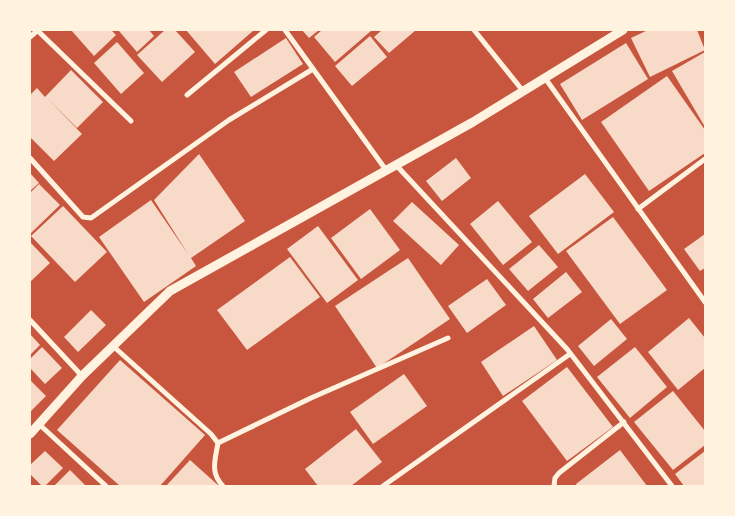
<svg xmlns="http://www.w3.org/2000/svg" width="735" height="516" font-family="Quicksand,sans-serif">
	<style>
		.building { fill: #f7dbc8 }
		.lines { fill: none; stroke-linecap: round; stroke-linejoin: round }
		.minor { stroke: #fff3e0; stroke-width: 5 }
		.tertiary { stroke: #fff3e0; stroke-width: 9 }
	</style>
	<rect width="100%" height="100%" fill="#c8553d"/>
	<g class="building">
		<polygon points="71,30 111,30 116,35 94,56"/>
		<polygon points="121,30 149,30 154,36 137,52 119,31"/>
		<polygon points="165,30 175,30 195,52 162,82 137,55"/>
		<polygon points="186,30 254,30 215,64"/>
		<polygon points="302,30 319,30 309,38"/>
		<polygon points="322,30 372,30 335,62 314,37"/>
		<polygon points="382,30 416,30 389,53 374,37"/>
		<polygon points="648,30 697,30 705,50 650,77 631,38"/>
		<polygon points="370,36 387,57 352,86 335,66"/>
		<polygon points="286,38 303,64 251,97 234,72"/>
		<polygon points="117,42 144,73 121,94 94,63"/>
		<polygon points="626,43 648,79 582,120 560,84"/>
		<polygon points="705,52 705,127 672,71"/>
		<polygon points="71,70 103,102 77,128 47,98 82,134 54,161 30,137 30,95 37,88 45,97"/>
		<polygon points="667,76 705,130 705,153 649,191 601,122"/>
		<polygon points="199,154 245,221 191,258 196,266 144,302 99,237 151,200 188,254 154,200"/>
		<polygon points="456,158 471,178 442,201 426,181"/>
		<polygon points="30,173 39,183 30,191"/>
		<polygon points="585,174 614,212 558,254 529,216"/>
		<polygon points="39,184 60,205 30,234 30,193"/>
		<polygon points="498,201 532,242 503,265 470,224"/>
		<polygon points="412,202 459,245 441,265 393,221"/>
		<polygon points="63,206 107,252 75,282 31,236"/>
		<polygon points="370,209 400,250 361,279 331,238"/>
		<polygon points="613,217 667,290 620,324 566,251"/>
		<polygon points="318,226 358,280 327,303 287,249"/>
		<polygon points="705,234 705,268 700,271 684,249"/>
		<polygon points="30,242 50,263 30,282"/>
		<polygon points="539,245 558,267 528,291 509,269"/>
		<polygon points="290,257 320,297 247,350 217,310"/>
		<polygon points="408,258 450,319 377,368 335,306"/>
		<polygon points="566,272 582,292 548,318 533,299"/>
		<polygon points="487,279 506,305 467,333 448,306"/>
		<polygon points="91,310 106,325 78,352 64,337"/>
		<polygon points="689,318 705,338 705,368 678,390 648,352"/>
		<polygon points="611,319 627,339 594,366 578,346"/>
		<polygon points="534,326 557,360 503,396 481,362"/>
		<polygon points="30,334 40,345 30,355"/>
		<polygon points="42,347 62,368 45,384 30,368 30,359"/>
		<polygon points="635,347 667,387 630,418 597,377"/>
		<polygon points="120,360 205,435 160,486 120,486 57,430"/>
		<polygon points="567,367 613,427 567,461 522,401"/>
		<polygon points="404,374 427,406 373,444 350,412"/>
		<polygon points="30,380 46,396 30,412"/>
		<polygon points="673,391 705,431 705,445 673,470 634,422"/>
		<polygon points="356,429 382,462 351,486 318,486 305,469"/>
		<polygon points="620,450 647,486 577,486 576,484"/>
		<polygon points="45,451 63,468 45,486 42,486 30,474 30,465"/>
		<polygon points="705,451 705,486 684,486 675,474"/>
		<polygon points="190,460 219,486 166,486"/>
		<polygon points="70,470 86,486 54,486"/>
	</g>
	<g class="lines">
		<g class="minor">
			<polyline points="37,30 131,121"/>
			<polyline points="285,30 386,170"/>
			<polyline points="474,30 523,91"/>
			<polyline points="30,37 37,31"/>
			<polyline points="545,78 705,302"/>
			<polyline points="187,95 266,30"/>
			<polyline points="30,158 83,217 91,218 229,120 313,69"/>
			<polyline points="396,165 567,349 672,486"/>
			<polyline points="638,209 705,159"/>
			<polyline points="30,320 82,376"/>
			<path d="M113,346L211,434L218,443C215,460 210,473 223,486"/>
			<polyline points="40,425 106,486"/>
			<polyline points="218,443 311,398 448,338"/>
			<polyline points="383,486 570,354"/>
			<polyline points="554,486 555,478 559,473 624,422"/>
		</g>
		<polyline class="tertiary" points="30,434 82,376 170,291 473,122 623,30"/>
	</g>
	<rect width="735" height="516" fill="none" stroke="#fff3e0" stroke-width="62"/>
</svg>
